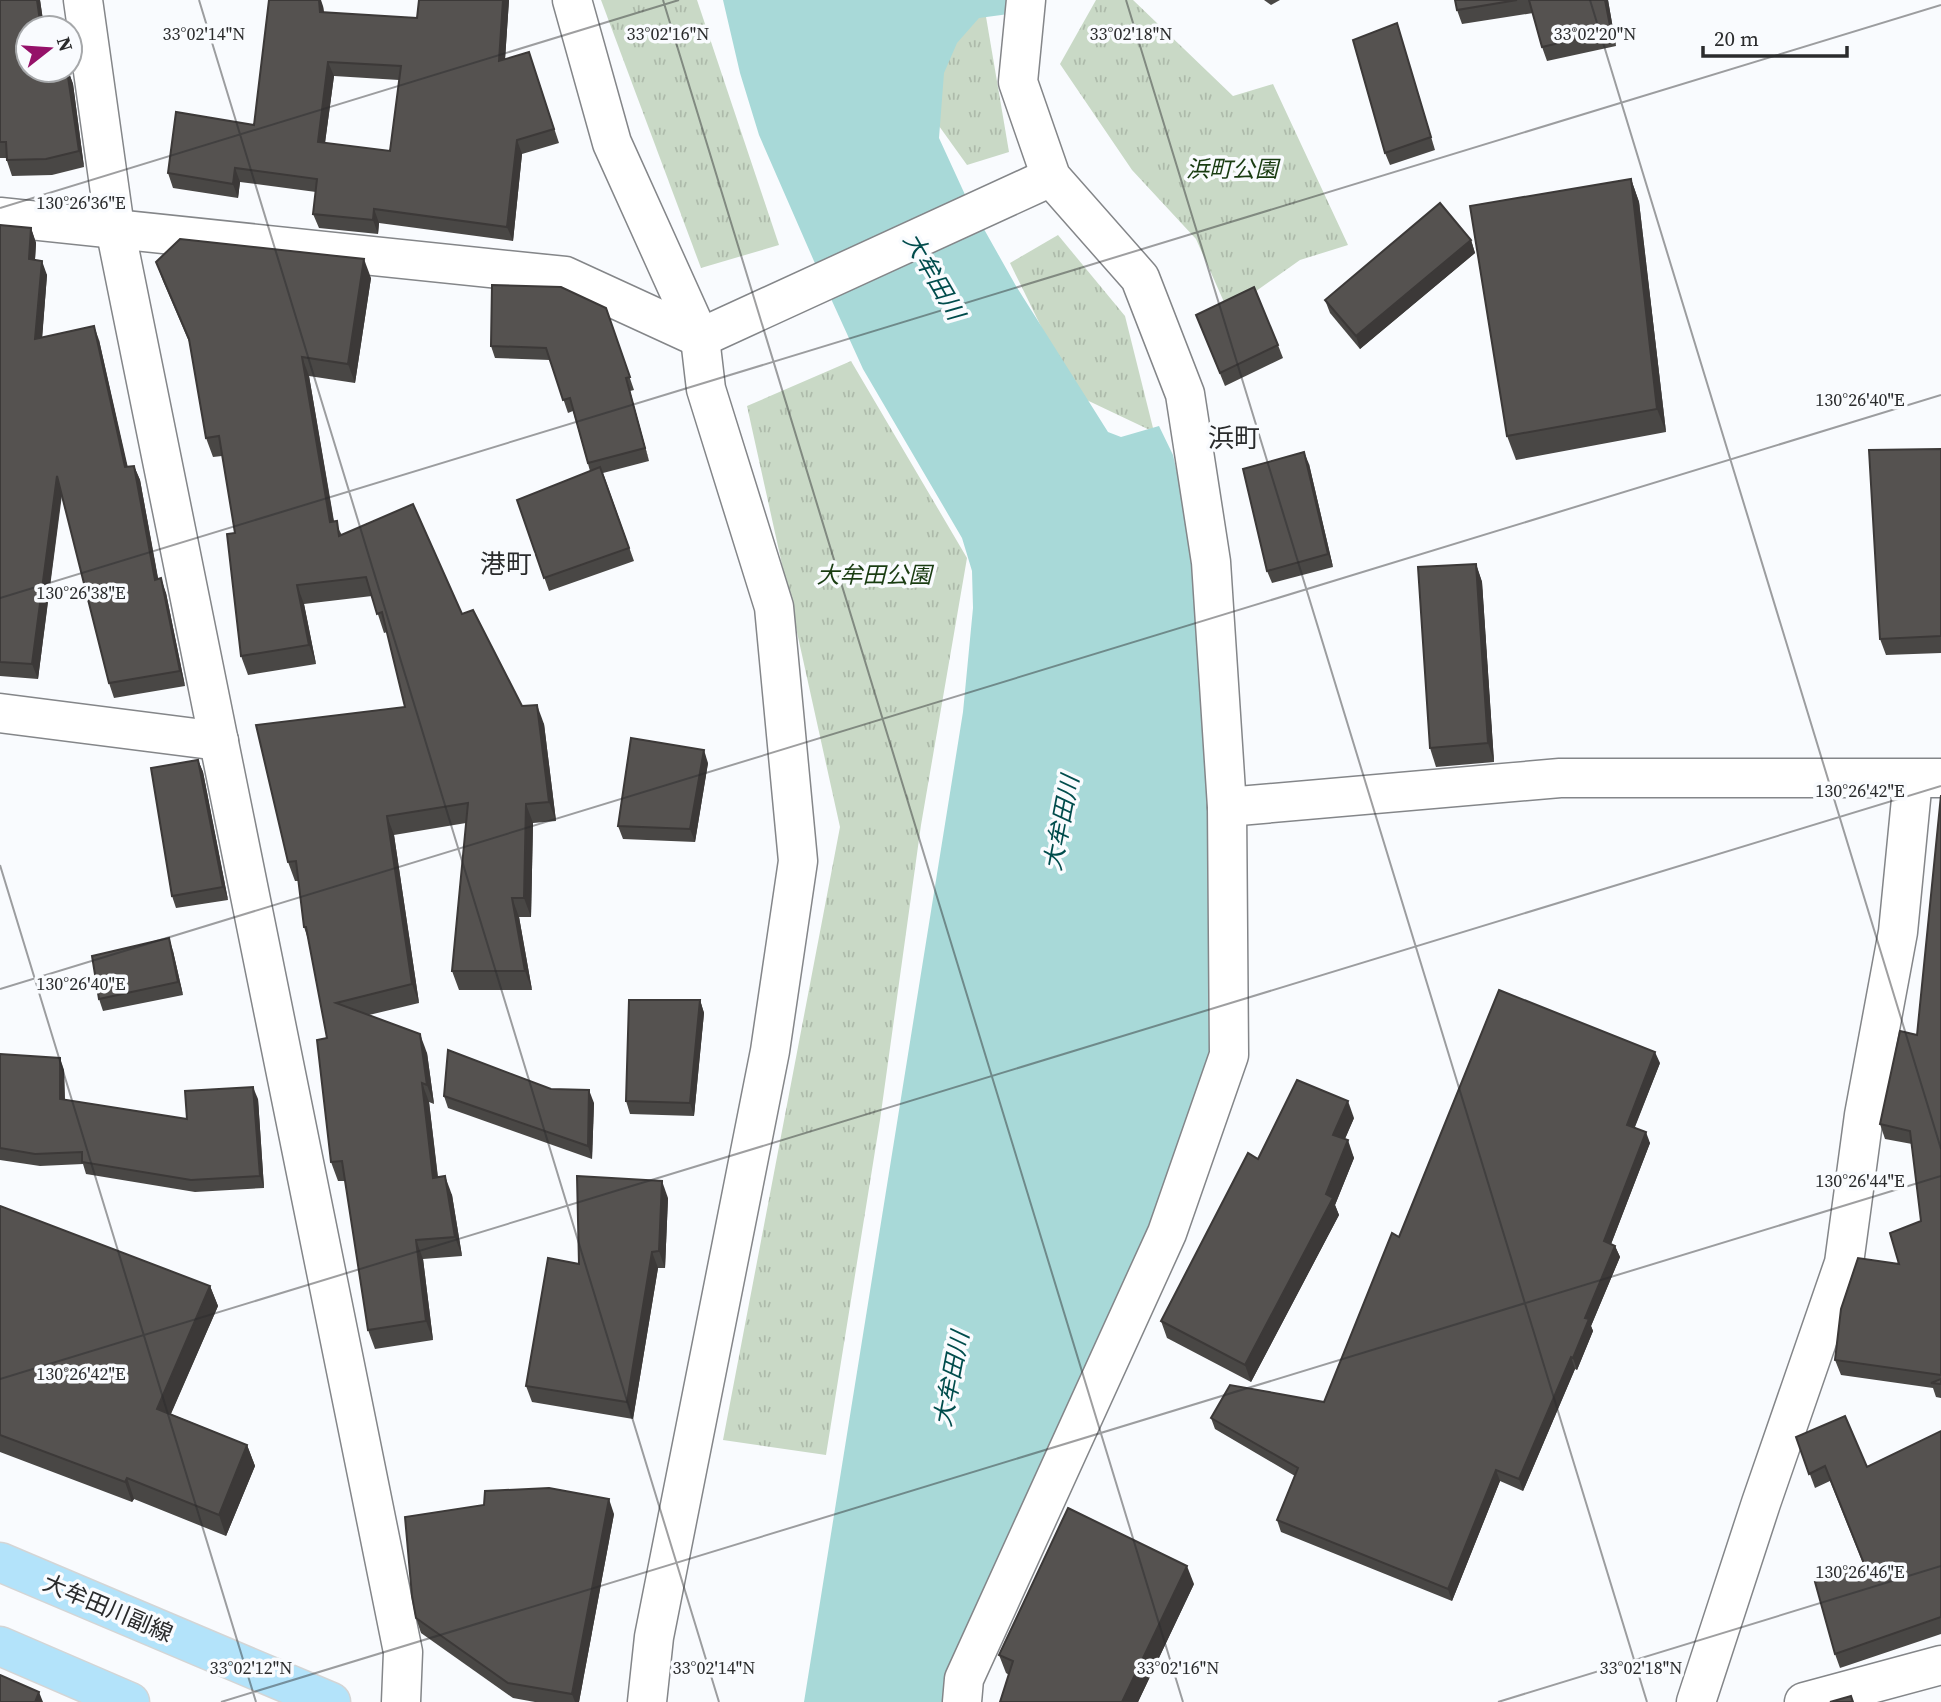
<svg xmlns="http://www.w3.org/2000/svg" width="1941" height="1702" font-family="'Source Serif 4','Noto Sans JP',serif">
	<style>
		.grass { fill: url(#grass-tufts) }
		.water { fill: #a8d9d8 }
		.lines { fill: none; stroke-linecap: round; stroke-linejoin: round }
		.street-casing { stroke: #848689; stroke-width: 41 }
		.primary-casing { stroke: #d4d5d5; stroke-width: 41 }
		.street { stroke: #fff; stroke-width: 38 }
		.primary { stroke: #b3e3fa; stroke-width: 38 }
		.wall { fill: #494745; fill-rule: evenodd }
		.shaded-wall { fill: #3c3938 }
		.building { fill: #555250; stroke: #3c3938; stroke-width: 2; fill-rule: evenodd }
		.ticks { fill: none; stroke: #2a2b2c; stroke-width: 2; stroke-opacity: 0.45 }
		.labels { text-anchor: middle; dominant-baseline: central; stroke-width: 7; stroke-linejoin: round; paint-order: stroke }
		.park-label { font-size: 23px; font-style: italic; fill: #193c11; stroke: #f9fbfe }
		.street-label { font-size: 23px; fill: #2a2b2c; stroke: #f9fbfe }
		.water-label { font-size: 24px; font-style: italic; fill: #004c4c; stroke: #f9fbfe }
		.quarter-label { font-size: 26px; fill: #2a2b2c; stroke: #f9fbfe }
		.ticks-label { font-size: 18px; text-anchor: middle; fill: #2a2b2c; stroke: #f9fbfe; stroke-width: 7; stroke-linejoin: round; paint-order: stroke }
	</style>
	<defs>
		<pattern id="grass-tufts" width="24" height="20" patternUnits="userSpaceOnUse" patternTransform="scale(1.75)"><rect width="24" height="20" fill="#c9d9c6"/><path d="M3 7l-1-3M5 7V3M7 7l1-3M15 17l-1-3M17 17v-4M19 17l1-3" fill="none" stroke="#adbaaa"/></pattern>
	</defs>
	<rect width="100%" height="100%" fill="#f9fbfe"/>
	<g class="grass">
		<polygon points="601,0 697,0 779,245 701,268"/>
		<polygon points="1096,0 1133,0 1233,96 1273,84 1348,245 1300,260 1228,311 1196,239 1132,170 1060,64"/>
		<polygon points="984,5 1009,152 967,165 934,119 941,48"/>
		<polygon points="1058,235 1125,316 1154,432 1074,394 1010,263"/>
		<polygon points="851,361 967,558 921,825 880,1120 826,1455 723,1440 840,827 747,406"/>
	</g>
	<polygon class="water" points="723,0 1024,0 1024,12 979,18 957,43 944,73 939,138 967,199 1016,286 1108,432 1121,437 1159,426 1173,455 1210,618 1218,1096 944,1702 804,1702 963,712 973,608 972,571 962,538 863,369 817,268 759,135 740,73"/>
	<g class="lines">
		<g class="street-casing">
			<g id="street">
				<polyline points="83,0 115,228 403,1652 401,1702"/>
				<polyline points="572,0 612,143 700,338 706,389 774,607 798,861 770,1051 654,1637 647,1702"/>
				<polyline points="0,217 565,276 700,338 1051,177"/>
				<polyline points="0,713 219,741"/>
				<polyline points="1227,807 1560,778 1941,778"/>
				<polyline points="962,1702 964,1679 1167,1233 1229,1055 1227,807 1211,562 1185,394 1140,278 1051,177 1018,82 1026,0"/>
				<polyline points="1696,1702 1761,1503 1844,1263 1864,1115 1898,932 1913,779"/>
				<polyline points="1804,1702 1941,1665"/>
			</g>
		</g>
		<g class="primary-casing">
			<g id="primary">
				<polyline points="0,1562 331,1702"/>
				<polyline points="0,1646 130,1702"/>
			</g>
		</g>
		<use href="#street" class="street"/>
		<use href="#primary" class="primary"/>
	</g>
	<g class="wall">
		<polygon points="0,0 40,0 51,72 68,70 73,84 84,167 52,175 12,176 6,158 0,158"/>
		<path d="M419,0H509L505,59L529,52L559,143L522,154L513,241L379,223L378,234L319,228L313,214L316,192L240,182L238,198L173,188L168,173L254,125L323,6L324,13L417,18ZM334,76L399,80L390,151L325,143Z"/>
		<polygon points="1264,0 1280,0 1271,5"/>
		<polygon points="1455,0 1608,0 1616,46 1547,61 1542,47 1533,13 1462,24 1457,10"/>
		<polygon points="1397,23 1435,150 1390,165 1385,153"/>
		<polygon points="1631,179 1639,202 1666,432 1516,460 1507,436"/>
		<polygon points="0,225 31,228 36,243 35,260 47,275 42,337 99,340 127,466 134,466 140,480 158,579 166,593 185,686 114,698 109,683 62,495 38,679 0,676"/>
		<polygon points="1471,240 1475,253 1360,349 1330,313 1325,300"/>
		<polygon points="156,262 371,278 355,383 309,376 334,521 342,535 462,614 522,706 544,724 556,821 533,823 531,917 519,917 532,990 459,990 452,971 466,823 394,835 419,1003 369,1015 427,1053 434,1104 429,1102 438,1177 452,1195 462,1256 423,1259 433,1340 375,1349 368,1330 345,1181 338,1181 331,1162 327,1038 308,939 304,927 299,881 295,881 288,862 405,707 387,632 384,633 372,596 304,604 316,664 248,675 241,656 235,533 222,456 213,457 206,438 190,344 163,281"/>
		<polygon points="606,308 634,390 630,391 649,461 603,473 634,561 549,591 517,500 590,471 573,411 568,413 550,360 495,358 491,346"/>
		<polygon points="1196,315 1278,345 1283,358 1225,386"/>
		<polygon points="1941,449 1941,653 1886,655 1880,639"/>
		<polygon points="1309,464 1333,567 1272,583 1267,571"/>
		<polygon points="1476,564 1482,582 1494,762 1436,767 1430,748"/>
		<polygon points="198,760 203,772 228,900 176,908 172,896"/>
		<polygon points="708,763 695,842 623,839 618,826"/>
		<polygon points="1941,795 1941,1398 1936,1397 1933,1388 1841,1375 1835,1360 1899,1264 1921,1221 1912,1144 1885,1139 1880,1124 1917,1035"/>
		<polygon points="173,951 183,995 103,1011 99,999"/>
		<polygon points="700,1000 704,1013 694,1116 630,1114 626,1101"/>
		<polygon points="0,1054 64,1070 65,1100 187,1119 258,1099 264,1188 195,1192 86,1174 83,1164 40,1166 0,1160"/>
		<polygon points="1660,1063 1635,1127 1650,1143 1611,1244 1615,1246 1620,1257 1591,1326 1593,1331 1577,1370 1575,1369 1523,1491 1500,1481 1452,1601 1281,1532 1277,1520 1295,1476 1215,1429 1211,1418 1324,1402 1399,1237"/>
		<polygon points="551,1089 594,1103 592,1159 448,1108 444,1096"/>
		<polygon points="1354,1118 1345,1139 1354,1158 1335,1205 1339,1215 1251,1382 1167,1338 1161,1321 1258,1159"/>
		<polygon points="668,1198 665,1268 658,1268 633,1419 532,1402 526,1386 579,1264"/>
		<polygon points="0,1206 210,1286 218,1306 171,1414 247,1445 255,1466 226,1536 134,1499 132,1502 0,1452"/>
		<polygon points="1941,1431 1941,1634 1840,1668 1835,1654 1864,1566 1830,1481 1815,1488 1796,1437 1867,1467"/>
		<polygon points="614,1514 579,1702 535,1702 513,1698 421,1633 416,1618"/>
		<polygon points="1194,1584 1138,1702 1000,1702 1009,1675 1006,1673 999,1655"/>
	</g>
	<g class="shaded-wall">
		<polygon points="37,0 40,0 44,28 41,28"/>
		<polygon points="319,0 321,0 323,6 326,27 320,12"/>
		<polygon points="503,0 509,0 504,75 499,61"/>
		<polygon points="1605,0 1608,0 1616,46 1611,31"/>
		<polygon points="328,62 334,76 323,157 318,142"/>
		<polygon points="68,70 73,84 84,167 79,151"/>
		<polygon points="517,140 522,154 513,241 507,227"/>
		<polygon points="235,168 240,182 238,198 233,184"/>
		<polygon points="1631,179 1639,202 1666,432 1657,409"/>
		<polygon points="374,209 379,223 378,234 373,220"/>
		<polygon points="31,228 36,243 34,274 29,259"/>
		<polygon points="1471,240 1475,253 1360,349 1356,336"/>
		<polygon points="364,259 371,278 355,383 348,364"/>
		<polygon points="42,261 47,275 41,353 35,339"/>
		<polygon points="94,326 99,340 131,481 125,467"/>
		<polygon points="302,357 309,376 337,541 330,522"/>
		<polygon points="626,378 630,391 649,461 645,448"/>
		<polygon points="1304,452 1309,464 1333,567 1328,554"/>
		<polygon points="134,466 140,480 161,594 155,580"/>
		<polygon points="57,476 62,490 38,679 32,664"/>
		<polygon points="1476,564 1482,582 1494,762 1488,743"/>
		<polygon points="161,578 166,593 185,686 180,671"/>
		<polygon points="297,585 304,604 316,664 309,645"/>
		<polygon points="537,705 544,724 556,821 549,802"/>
		<polygon points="704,750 708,763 695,842 690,829"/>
		<polygon points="198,760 203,772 228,900 223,887"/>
		<polygon points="526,804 533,823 531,917 524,898"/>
		<polygon points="387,816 394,835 419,1003 412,984"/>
		<polygon points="512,898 519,917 532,990 525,971"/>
		<polygon points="169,938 173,951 183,995 178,982"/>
		<polygon points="700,1000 704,1013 694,1116 690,1103"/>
		<polygon points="420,1034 427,1053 434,1104 427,1085"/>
		<polygon points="1655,1052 1660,1063 1631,1136 1627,1125"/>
		<polygon points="60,1058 64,1070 65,1112 60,1099"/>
		<polygon points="422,1083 429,1102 440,1197 433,1178"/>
		<polygon points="253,1087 258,1099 264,1188 260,1176"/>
		<polygon points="589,1090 594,1103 592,1159 588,1146"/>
		<polygon points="1348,1101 1354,1118 1339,1152 1333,1135"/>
		<polygon points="1646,1132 1650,1143 1608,1252 1604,1241"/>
		<polygon points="1348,1140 1354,1158 1335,1205 1339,1215 1251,1382 1245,1365 1326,1194"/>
		<polygon points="445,1176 452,1195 462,1256 455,1237"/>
		<polygon points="662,1181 668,1198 665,1268 659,1251"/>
		<polygon points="416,1240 423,1259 433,1340 426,1321"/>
		<polygon points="1615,1246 1620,1257 1591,1326 1593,1331 1577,1370 1573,1358 1585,1318"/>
		<polygon points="652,1252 658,1268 633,1419 627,1402"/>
		<polygon points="210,1286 218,1306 164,1429 157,1409"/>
		<polygon points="1571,1357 1575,1369 1523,1491 1519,1479"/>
		<polygon points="247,1445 255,1466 226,1536 219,1515"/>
		<polygon points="1496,1470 1500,1481 1452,1601 1448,1589"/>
		<polygon points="127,1478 134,1499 132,1502 125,1482"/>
		<polygon points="609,1499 614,1514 579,1702 575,1702 572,1694"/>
		<polygon points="1187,1566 1194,1584 1138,1702 1122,1702"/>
		<polygon points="39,1692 43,1702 35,1702"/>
	</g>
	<g class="building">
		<polygon points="0,0 37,0 41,28 28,28 28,70 47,70 47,73 60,70 67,70 79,151 46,159 7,160 6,142 0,142"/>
		<path d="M269,0H319L320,12L417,18L419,0H503L499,61L529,52L554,129L517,140L507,227L374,209L373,220L313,214L317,179L235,168L233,184L168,173L176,112L254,125ZM328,62L401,66L390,151L318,142Z"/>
		<polygon points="1455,0 1517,0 1457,10"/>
		<polygon points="1529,0 1605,0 1611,31 1542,47"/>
		<polygon points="1397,23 1431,137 1385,153 1353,40"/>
		<polygon points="1631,179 1657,409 1507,436 1470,206"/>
		<polygon points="1440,203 1471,240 1356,336 1325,300"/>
		<polygon points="0,225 31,228 29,259 42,261 35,339 94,326 125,467 134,466 155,580 161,578 180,671 109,683 57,476 32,664 0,662"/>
		<polygon points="180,239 364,259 348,364 302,357 330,522 337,521 339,536 413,504 462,614 473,610 522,706 537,705 549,802 526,804 524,898 512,898 525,971 452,971 468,803 387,816 412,984 336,1003 420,1034 427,1085 422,1083 433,1178 445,1176 455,1237 416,1240 426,1321 368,1330 342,1161 331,1162 317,1040 327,1038 306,927 304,927 296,861 288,862 256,725 405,707 382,612 377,614 366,577 297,585 309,645 241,656 227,534 235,533 219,436 206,438 189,339 156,262"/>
		<polygon points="492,285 561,287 606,308 630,377 626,378 645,448 588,463 570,398 563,400 546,348 491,346"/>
		<polygon points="1254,287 1278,345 1220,373 1196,315"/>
		<polygon points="1941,449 1941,636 1880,639 1869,450"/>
		<polygon points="1304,452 1328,554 1267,571 1243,469"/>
		<polygon points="600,467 629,548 544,578 517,500"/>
		<polygon points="1476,564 1488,743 1430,748 1418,567"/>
		<polygon points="631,738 704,750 690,829 618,826"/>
		<polygon points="198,760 223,887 172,896 151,768"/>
		<polygon points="1941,795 1941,1375 1835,1360 1841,1309 1858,1258 1899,1264 1890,1233 1921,1221 1910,1131 1880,1124 1900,1031 1917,1035"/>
		<polygon points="169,938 178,982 99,999 92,956"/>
		<polygon points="1499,990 1655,1052 1627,1125 1646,1132 1604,1241 1615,1246 1585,1318 1589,1319 1573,1358 1571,1357 1519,1479 1496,1470 1448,1589 1277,1520 1298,1468 1211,1418 1230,1385 1324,1402 1392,1233 1399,1237"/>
		<polygon points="629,1000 700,1000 690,1103 626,1101"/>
		<polygon points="448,1050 551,1089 589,1090 588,1146 444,1096"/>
		<polygon points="0,1054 60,1058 60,1099 187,1119 185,1091 253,1087 260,1176 191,1180 82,1162 82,1152 35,1154 0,1148"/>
		<polygon points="1297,1080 1348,1101 1333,1135 1348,1140 1326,1194 1333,1198 1245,1365 1161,1321 1248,1153 1258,1159"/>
		<polygon points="577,1176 662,1181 659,1251 652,1252 627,1402 526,1386 548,1258 579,1264"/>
		<polygon points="0,1206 210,1286 157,1409 247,1445 219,1515 127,1478 125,1482 0,1435"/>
		<polygon points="1941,1379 1941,1384 1931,1383"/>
		<polygon points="1845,1416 1867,1467 1941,1431 1941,1617 1835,1654 1815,1582 1865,1566 1825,1466 1809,1474 1796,1437"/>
		<polygon points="549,1488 609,1499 572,1694 508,1683 416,1618 412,1596 405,1517 484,1505 485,1491"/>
		<polygon points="1068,1508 1187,1566 1122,1702 1000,1702 1013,1661 999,1655"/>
		<polygon points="0,1675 39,1692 35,1702 0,1702"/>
		<polygon points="1851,1696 1853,1702 1830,1702"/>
	</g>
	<path class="ticks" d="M199,0L719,1702M663,0L1183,1702M1126,0L1647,1702M1590,0L1941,1149M0,208L679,0M0,598L1941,5M0,865L256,1702M0,989L1941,395M0,1379L1941,786M221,1702L1941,1176M1498,1702L1941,1566"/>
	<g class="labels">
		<g class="park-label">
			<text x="1232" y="169">浜町公園</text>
			<text x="874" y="575">大牟田公園</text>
		</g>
		<g class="street-label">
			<text transform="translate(108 1608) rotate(23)">大牟田川副線</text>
		</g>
		<g class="water-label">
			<text transform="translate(934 276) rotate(60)">大牟田川</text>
			<text transform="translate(1061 823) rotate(-79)">大牟田川</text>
			<text transform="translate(951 1379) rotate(-79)">大牟田川</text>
		</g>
		<g class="quarter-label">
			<text x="1234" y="438">浜町</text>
			<text x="506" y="564">港町</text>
		</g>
	</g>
	<g class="ticks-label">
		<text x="204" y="40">33°02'14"N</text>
		<text x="668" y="40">33°02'16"N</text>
		<text x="1131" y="40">33°02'18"N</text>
		<text x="1595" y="40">33°02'20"N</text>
		<text x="81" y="209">130°26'36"E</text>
		<text x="1860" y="406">130°26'40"E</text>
		<text x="81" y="599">130°26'38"E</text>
		<text x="1860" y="797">130°26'42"E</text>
		<text x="81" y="990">130°26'40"E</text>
		<text x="1860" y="1187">130°26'44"E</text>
		<text x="81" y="1380">130°26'42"E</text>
		<text x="1860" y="1578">130°26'46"E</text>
		<text x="251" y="1674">33°02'12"N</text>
		<text x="714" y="1674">33°02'14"N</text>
		<text x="1178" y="1674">33°02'16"N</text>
		<text x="1641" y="1674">33°02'18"N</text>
	</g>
	<g transform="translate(49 49) rotate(73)"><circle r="33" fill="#f9fbfe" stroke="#a6a8aa" stroke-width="2"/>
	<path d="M0-5L12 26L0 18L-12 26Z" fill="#951169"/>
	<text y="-10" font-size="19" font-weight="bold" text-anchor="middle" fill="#2a2b2c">N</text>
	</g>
	<path d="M1703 46v10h144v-10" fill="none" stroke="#2a2b2c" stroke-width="3.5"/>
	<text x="1714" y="46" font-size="21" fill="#2a2b2c" stroke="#f9fbfe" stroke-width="5" paint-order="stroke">20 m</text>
</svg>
